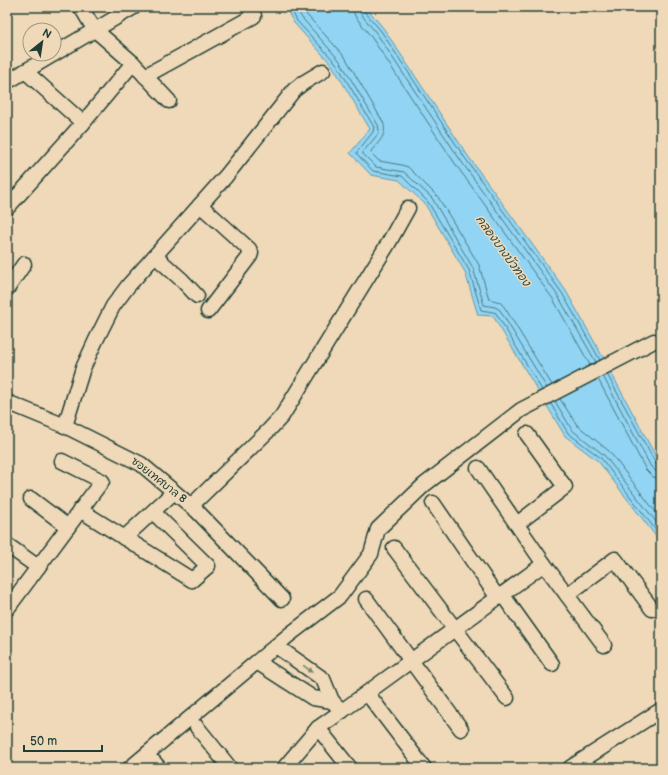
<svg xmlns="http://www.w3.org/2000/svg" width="668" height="775" font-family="'Balsamiq Sans','Playpen Sans Thai',sans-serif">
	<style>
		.water { fill: #91d4f3; stroke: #6398a7 }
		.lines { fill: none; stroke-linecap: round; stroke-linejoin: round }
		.shore { stroke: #4d7980; stroke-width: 1 }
		.minor-casing { stroke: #1f3d34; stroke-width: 17 }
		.minor { stroke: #efd9b8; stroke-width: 14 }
		.oneway { fill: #7d836f }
		.labels { text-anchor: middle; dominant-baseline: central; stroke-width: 3; stroke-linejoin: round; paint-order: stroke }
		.street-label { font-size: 11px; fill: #1f3d34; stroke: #efd9b8 }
		.water-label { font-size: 12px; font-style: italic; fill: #2a4c47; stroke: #efd9b8 }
	</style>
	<rect width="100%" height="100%" fill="#efd9b8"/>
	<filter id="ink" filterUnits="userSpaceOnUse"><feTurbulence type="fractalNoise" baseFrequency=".025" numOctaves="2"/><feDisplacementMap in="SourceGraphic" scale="8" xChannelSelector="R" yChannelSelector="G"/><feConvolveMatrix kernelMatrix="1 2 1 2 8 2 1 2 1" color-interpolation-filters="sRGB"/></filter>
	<g filter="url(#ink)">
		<polygon class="water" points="285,7 366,7 384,29 468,156 566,291 600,352 661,466 661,543 598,461 565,436 493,316 478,315 465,272 425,204 399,180 371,175 350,153 370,129 332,65 294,23"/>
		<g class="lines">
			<g class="shore">
				<polyline points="290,7 297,21 336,63 374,127 373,132 357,152 357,154 373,171 402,176 428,202 469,270 481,310 493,312 496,313 542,390"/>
				<polyline points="295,7 302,18 340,61 378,125 379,130 378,134 363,152 363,154 376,167 404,172 432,198 473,268 484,305 495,307 500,310 547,388"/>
				<path d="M302,7L306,14L345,57L383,122C388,134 379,142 371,151V153L379,161L402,165L408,167L438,197L479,265L489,299L500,302L505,308L552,385"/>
				<polyline points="352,7 355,16 372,38 456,165 553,299 590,365"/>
				<polyline points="358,7 360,13 377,34 461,161 558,296 596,362"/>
				<polyline points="363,7 364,11 381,31 465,158 562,293 600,360"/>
				<polyline points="607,374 656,464 661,467"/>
				<polyline points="603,376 651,467 656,471 661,472"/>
				<polyline points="598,379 646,470 653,477 661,478"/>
				<polyline points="560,399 577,425 609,451 661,519"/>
				<polyline points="555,401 572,430 604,455 661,528"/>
				<polyline points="551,404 568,433 601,458 661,537"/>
			</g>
			<g class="minor-casing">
				<g id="minor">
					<polyline points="81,7 94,29 133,63 169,101"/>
					<polyline points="54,54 134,7"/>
					<polyline points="25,71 83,123"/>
					<polyline points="145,76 254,16 249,7"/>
					<polyline points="7,82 54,54"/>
					<polyline points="200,205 249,249 251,253 250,256 208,311"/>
					<polyline points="7,208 83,123 133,63"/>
					<polyline points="155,256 182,280 197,296"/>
					<polyline points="7,289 24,264"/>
					<polyline points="7,402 65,426 141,464 197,511 282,599"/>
					<polyline points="65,426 83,368 96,340 113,306 128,286 226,176 294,90 303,83 323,71"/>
					<polyline points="478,468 544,564 604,645"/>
					<polyline points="31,499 68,527"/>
					<polyline points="433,503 498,598"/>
					<polyline points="191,506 269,430 282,416 388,244 408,208"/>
					<polyline points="80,510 192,580 208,566 153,512"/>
					<polyline points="517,524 565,487 527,434"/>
					<polyline points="124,538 174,492"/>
					<polyline points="7,545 38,567"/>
					<polyline points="394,548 507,698"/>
					<polyline points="502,594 552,664"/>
					<polyline points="567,595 615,559 652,609"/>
					<polyline points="366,599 461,729"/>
					<polyline points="7,609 102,481 62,461"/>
					<polyline points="257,662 313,698 332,701 323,679 276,646"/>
					<polyline points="367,693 424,768"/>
					<polyline points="331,700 342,711 544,564"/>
					<polyline points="197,727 230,768"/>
					<polyline points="318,728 350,768"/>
					<polyline points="154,762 159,768"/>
					<polyline points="130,768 289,635 340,596 371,554 378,529 424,485 521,410 654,341"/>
					<polyline points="284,768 318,728 342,711"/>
					<polyline points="570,768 661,710"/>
				</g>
			</g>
			<use href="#minor" class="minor"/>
		</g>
		<defs><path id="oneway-solid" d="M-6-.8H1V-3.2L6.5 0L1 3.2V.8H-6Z"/></defs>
		<use class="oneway" href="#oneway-solid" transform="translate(308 669) rotate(36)"/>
	</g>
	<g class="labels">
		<g class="street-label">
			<text transform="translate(159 480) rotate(38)">ซอยเทศบาล 8</text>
		</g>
		<g class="water-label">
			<text transform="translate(503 251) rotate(54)">คลองบางบัวทอง</text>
		</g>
	</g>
	<rect width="668" height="775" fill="none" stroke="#efd9b8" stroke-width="24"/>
	<rect x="12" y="12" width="644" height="751" fill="none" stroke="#1f3d34" stroke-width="1.5" filter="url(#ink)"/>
	<g transform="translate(42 42) rotate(30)"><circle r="19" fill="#efd9b8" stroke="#9c9b83"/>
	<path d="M0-3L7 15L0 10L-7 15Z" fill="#1f3d34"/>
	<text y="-6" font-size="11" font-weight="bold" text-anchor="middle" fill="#1f3d34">N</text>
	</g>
	<path d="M24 745v6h78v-6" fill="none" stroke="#1f3d34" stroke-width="2"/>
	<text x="30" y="745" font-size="12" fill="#1f3d34" stroke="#efd9b8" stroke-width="3" paint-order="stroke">50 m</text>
</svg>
